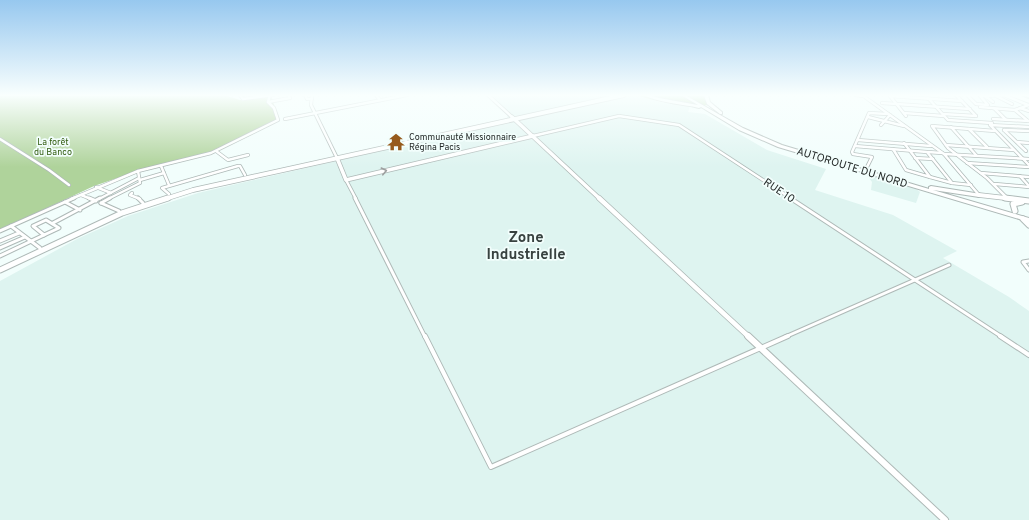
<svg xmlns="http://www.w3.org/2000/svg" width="1029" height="520" font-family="Overpass,sans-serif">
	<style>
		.built { fill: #def4f0 }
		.forest { fill: #afd39b }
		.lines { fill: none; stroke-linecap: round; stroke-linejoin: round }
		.street-far2-casing { stroke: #aeb9b7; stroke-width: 4 }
		.street-far1-casing { stroke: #aeb9b7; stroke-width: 5 }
		.street-casing { stroke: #aeb9b7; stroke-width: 6 }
		.secondary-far2-casing { stroke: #aeb9b7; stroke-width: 5 }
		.secondary-far1-casing { stroke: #aeb9b7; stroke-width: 6 }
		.secondary-casing { stroke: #aeb9b7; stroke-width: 8 }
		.primary-far1-casing { stroke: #aeb9b7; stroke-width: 5.5 }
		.primary-casing { stroke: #aeb9b7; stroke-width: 7 }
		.highway-casing { stroke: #aeb9b7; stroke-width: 2 }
		.street-far2 { stroke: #fff; stroke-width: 2.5 }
		.street-far1 { stroke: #fff; stroke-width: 3 }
		.street { stroke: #fff; stroke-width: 4 }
		.secondary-far2 { stroke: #fff; stroke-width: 3.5 }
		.secondary-far1 { stroke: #fff; stroke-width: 4.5 }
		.secondary { stroke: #fff; stroke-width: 6 }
		.primary-far1 { stroke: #fff; stroke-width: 4 }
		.primary { stroke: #fff; stroke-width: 5 }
		.highway { fill: #fff; fill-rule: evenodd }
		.oneway { stroke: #9d9f9f }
		.labels { text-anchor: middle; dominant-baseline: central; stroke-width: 3.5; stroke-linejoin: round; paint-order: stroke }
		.far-poi-label { font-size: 9px; fill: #252a29; stroke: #f2fefc; text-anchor: start }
		.far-park-label { font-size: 9px; fill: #335d11; stroke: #f2fefc }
		.street-label { font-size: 11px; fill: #252a29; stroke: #f2fefc }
		.district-label { font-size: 15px; font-weight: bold; fill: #384240; stroke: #f2fefc }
	</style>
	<rect width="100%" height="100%" fill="#f2fefc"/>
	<g class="built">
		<polygon points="490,95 637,95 660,102 690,106 688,112 705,114 767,150 826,169 815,190 893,215 957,251 943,258 1009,297 1029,311 1029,520 0,520 0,281 77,239 128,216 198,193 505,122 509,112"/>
		<polygon points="866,174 916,189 920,192 916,203 871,190 872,182"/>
	</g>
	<g class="forest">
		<polygon points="0,95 224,95 240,100 271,96 279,120 213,152 135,172 94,186 0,230"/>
		<path d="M637,95H709L710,101L713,105C686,106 662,104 637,95Z"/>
	</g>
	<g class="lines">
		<g class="street-far2-casing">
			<g id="street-far2">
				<polyline points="240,95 243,99 273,95"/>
				<polyline points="305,95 307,99 312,99"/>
				<polyline points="312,95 311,105 337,158"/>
				<polyline points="376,95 380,100"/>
				<polyline points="488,95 512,117"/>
				<polyline points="855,95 863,96"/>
				<polyline points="862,95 944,154"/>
				<polyline points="956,95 976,116"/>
				<polyline points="967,95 976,104 988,105 980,96 1014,95"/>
				<polyline points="1025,95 1029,96"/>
				<polyline points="890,96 962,101"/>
				<polyline points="890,96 906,116"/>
				<polyline points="985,96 993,102"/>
				<polyline points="996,96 1012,104"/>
				<polyline points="1006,96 1028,105"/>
				<polyline points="928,98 948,120 992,123"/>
				<polyline points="268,102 290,98 289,95"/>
				<polyline points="882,103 970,109"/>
				<polyline points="980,107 1015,110"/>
				<polyline points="994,108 1006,120"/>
				<polyline points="1020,108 1029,111"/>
				<polyline points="904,113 944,116"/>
				<polyline points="943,114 976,116"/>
				<polyline points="868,117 904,126"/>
				<polyline points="285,119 407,95"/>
				<polyline points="993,119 1029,121"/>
				<polyline points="1028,121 1015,110 1029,105"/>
				<polyline points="881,125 890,115"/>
				<polyline points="951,127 976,155"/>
				<polyline points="1029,127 990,125 1029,165"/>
				<polyline points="969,129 987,147"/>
				<polyline points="1004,130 1026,151"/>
				<polyline points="1004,130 1029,131"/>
				<polyline points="995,131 932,126 948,148 987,178 1006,197"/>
				<polyline points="533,136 619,116 679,125 792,199"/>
				<polyline points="0,139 49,170 69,185"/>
				<polyline points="858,140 931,146"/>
				<polyline points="1017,142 1029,143"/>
				<polyline points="946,145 1014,150"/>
				<polyline points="855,146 927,152 952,183"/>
				<polyline points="893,149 906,170 930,177 904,143"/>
				<polyline points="216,151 228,160 248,155"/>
				<polyline points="928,152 942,153"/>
				<polyline points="915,158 933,159"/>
				<polyline points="967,163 1029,167"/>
				<polyline points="161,166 169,185"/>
				<polyline points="866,169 872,157 853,154 852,152 869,113 888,114"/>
				<polyline points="981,173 1029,177"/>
				<polyline points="1020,176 1029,186"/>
				<polyline points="930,177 952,183 971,185"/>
				<polyline points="140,180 164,173"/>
				<polyline points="346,180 356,199"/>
				<polyline points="995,184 1029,187"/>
				<polyline points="96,187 111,193"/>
				<polyline points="132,193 130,195 140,199"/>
				<polyline points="169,194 162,188 238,166 240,166 245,175"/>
				<polyline points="81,195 91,199"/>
				<polyline points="979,195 944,154 1029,159"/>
				<polyline points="71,199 138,171 211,153 278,120 274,108 268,102 270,95"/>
				<polyline points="99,199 139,178"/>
				<polyline points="108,199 140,183 138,171"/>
			</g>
		</g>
		<g class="street-far1-casing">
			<g id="street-far1">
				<polyline points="89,198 96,201"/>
				<polyline points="138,198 143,203"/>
				<polyline points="355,198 425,337"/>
				<polyline points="790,198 1002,337"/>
				<polyline points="65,202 80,210"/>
				<polyline points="101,203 110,198"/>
				<polyline points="101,203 119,211"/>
				<polygon points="46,220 59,228 44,235 33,226"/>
				<polyline points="53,223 100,198"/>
				<polyline points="11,226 40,248"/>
				<polyline points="0,231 74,198"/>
				<polyline points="0,241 19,233"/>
				<polyline points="0,248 25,237"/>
				<polyline points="0,256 44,235"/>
				<polyline points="1029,261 1023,262 1029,270"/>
				<polyline points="785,337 949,265"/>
			</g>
		</g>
		<g class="street-casing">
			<g id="street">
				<polyline points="425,336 491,467 788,336"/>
				<polyline points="1000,336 1029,355"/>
			</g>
		</g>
		<g class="secondary-far2-casing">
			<g id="secondary-far2">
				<polyline points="1013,95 1029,101"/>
				<polyline points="512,117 600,199"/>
				<polyline points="337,158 346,180 533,136"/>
			</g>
		</g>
		<g class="secondary-far1-casing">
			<polyline id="secondary-far1" points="599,198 749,337"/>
		</g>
		<g class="secondary-casing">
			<polyline id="secondary" points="748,336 945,520"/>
		</g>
		<g class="primary-far1-casing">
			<g id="primary-far1">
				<polyline points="979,195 1014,199"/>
				<polyline points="165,199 193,190 624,95"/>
			</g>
		</g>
		<g class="primary-casing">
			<g id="primary">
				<polyline points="1005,198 1029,201"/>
				<polyline points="1015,211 1013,204 1022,202"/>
				<polyline points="1023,219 1029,225"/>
				<polyline points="0,270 122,213 168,198"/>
			</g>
		</g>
		<g class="highway-casing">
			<g id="highway">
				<path d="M644,95H649L659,98L698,105L681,95H685L743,128L782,145L929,189V187L931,186L981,194L982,195L979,197L933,190L1029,218V222L778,147L739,130L701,107L699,108C683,104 658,103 644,95Z"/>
				<polygon points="704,95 708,95 710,102 722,112 722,114 720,114 707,104"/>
			</g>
		</g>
		<use href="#street-far2" class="street-far2"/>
		<use href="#street-far1" class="street-far1"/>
		<use href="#street" class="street"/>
		<use href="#secondary-far2" class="secondary-far2"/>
		<use href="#secondary-far1" class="secondary-far1"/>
		<use href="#secondary" class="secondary"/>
		<use href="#primary-far1" class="primary-far1"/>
		<use href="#primary" class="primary"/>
		<use href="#highway" class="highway"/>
	</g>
	<defs><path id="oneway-chevron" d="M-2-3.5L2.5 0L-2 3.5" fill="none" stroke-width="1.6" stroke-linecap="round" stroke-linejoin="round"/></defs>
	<use class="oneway" href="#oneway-chevron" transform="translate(384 171) rotate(-13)"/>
	<linearGradient id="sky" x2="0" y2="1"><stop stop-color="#97c8ef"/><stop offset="0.57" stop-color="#f9fffe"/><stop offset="1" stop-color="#f9fffe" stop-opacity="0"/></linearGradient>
	<rect width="1029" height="167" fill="url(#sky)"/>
	<defs>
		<g id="temple-bare" transform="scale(1.38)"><path d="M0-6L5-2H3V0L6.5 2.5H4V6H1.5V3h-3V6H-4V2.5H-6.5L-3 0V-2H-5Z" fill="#965a1c" stroke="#f2fefc" stroke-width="2.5" paint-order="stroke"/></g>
	</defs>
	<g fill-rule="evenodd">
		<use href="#temple-bare" x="396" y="142"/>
	</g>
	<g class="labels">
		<g class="far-poi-label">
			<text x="409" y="137">Communauté Missionnaire<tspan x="409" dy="10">Régina Pacis</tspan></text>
		</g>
		<g class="far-park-label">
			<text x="53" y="142">La forêt<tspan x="53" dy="10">du Banco</tspan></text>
		</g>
		<g class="street-label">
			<text transform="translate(852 168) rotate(17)">AUTOROUTE DU NORD</text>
			<text transform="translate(779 191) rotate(34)">RUE 10</text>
		</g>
		<g class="district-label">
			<text x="526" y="238">Zone<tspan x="526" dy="17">Industrielle</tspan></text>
		</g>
	</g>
</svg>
